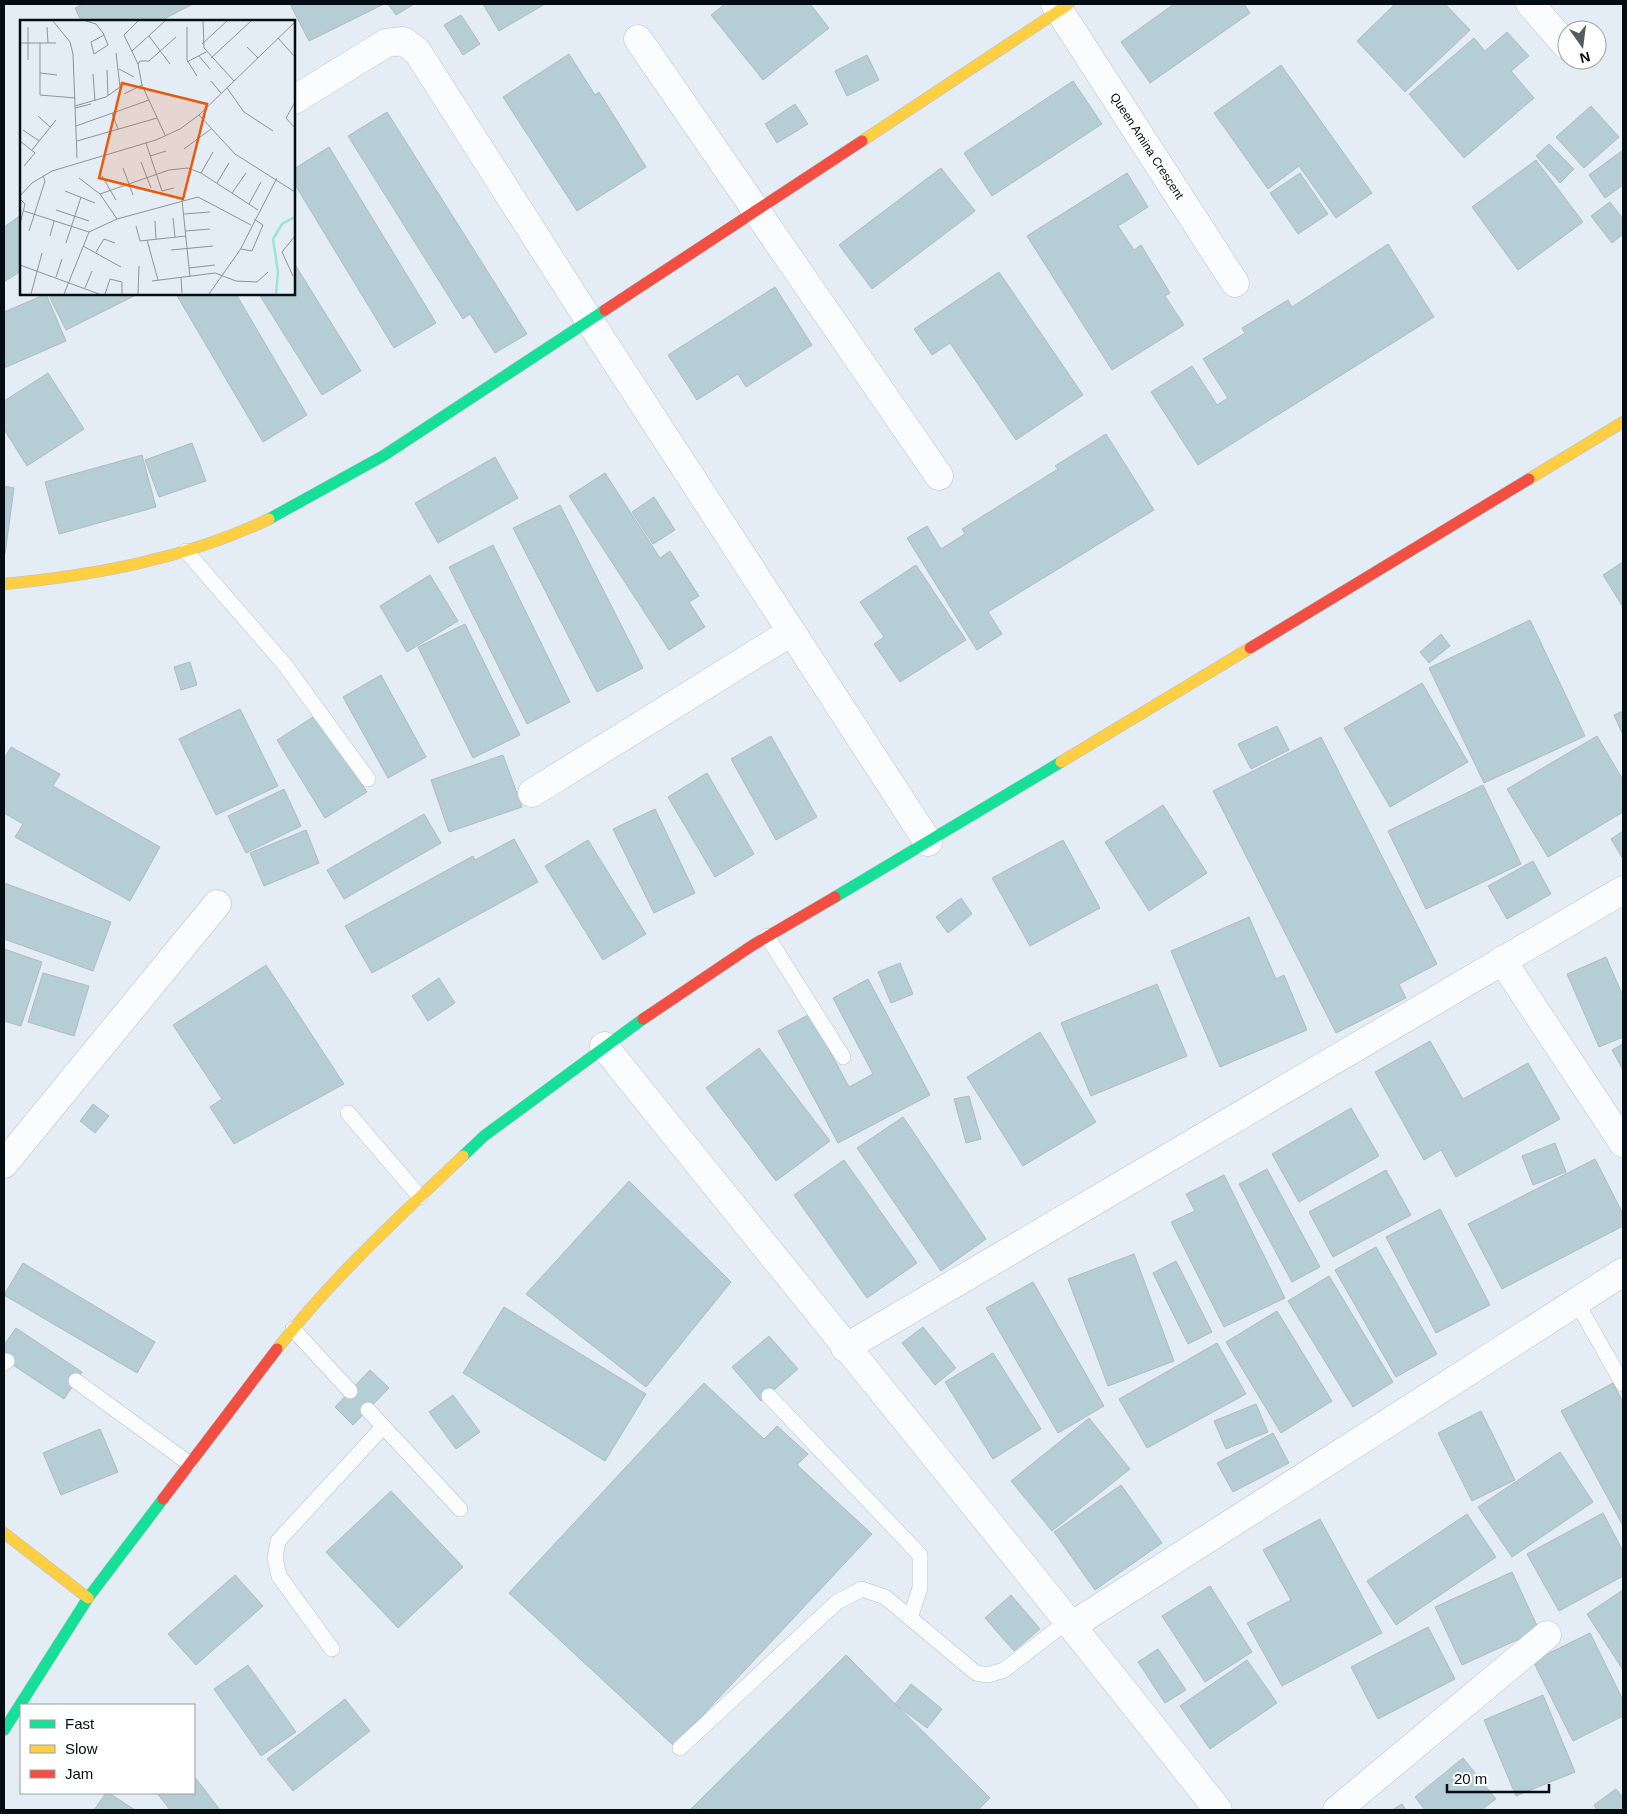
<svg xmlns="http://www.w3.org/2000/svg" width="1627" height="1814" font-family="Helvetica,sans-serif">
	<style>
		.building { fill: #b5cdd4; stroke: #b0bbc0 }
		.lines { fill: none; stroke-linecap: round; stroke-linejoin: round }
		.lane-casing { stroke: #b8c1c9; stroke-width: 16 }
		.street-casing { stroke: #b8c1c9; stroke-width: 29 }
		.fast-casing { stroke: #b8c1c9; stroke-width: 12 }
		.slow-casing { stroke: #b8c1c9; stroke-width: 12 }
		.jam-casing { stroke: #b8c1c9; stroke-width: 12 }
		.lane { stroke: #fbfcfe; stroke-width: 15 }
		.street { stroke: #fbfcfe; stroke-width: 28 }
		.fast { stroke: #16e098; stroke-width: 11 }
		.slow { stroke: #ffcf43; stroke-width: 11 }
		.jam { stroke: #f24e42; stroke-width: 11 }
		.labels { text-anchor: middle; dominant-baseline: central; stroke-width: 4; stroke-linejoin: round; paint-order: stroke }
		.street-label { font-size: 12px; fill: #050d14; stroke: #fff }
		.inset-river { fill: none; stroke: #9ce3d9; stroke-width: 2.5 }
		.inset-road { fill: none; stroke: #8b939b; stroke-width: 1 }
		.view { fill: #e8590c; fill-opacity: 0.15; stroke: #e8590c; stroke-width: 2.5 }
		.inset-edge { fill: none; stroke: #050d14; stroke-width: 2.5 }
	</style>
	<rect width="100%" height="100%" fill="#e4edf5"/>
	<g class="building">
		<polygon points="83,4 193,4 160,21 81,21 75,8"/>
		<polygon points="290,4 384,4 309,41"/>
		<polygon points="388,4 414,4 396,15"/>
		<polygon points="483,4 545,4 499,31"/>
		<polygon points="725,4 810,4 829,28 763,80 711,15"/>
		<polygon points="1174,4 1244,4 1250,13 1150,83 1121,42"/>
		<polygon points="1395,4 1445,4 1470,30 1405,92 1357,41"/>
		<polygon points="461,15 480,44 463,55 444,25"/>
		<polygon points="1507,32 1529,56 1511,71 1534,98 1464,158 1409,94 1474,38 1485,51"/>
		<polygon points="569,54 595,95 599,92 646,167 577,211 503,97"/>
		<polygon points="867,55 879,80 847,96 835,71"/>
		<polygon points="1281,65 1372,193 1336,218 1299,166 1268,189 1214,113"/>
		<polygon points="1073,81 1102,124 992,196 964,153"/>
		<polygon points="795,104 808,124 777,143 765,124"/>
		<polygon points="1591,106 1619,137 1584,168 1556,137"/>
		<polygon points="387,112 527,334 495,353 470,314 463,319 348,136"/>
		<polygon points="1549,144 1574,169 1560,183 1536,156"/>
		<polygon points="329,147 436,323 394,348 294,183 294,169"/>
		<polygon points="1623,150 1623,185 1605,198 1589,175"/>
		<polygon points="1536,160 1583,222 1518,270 1472,207"/>
		<polygon points="941,168 975,211 872,289 839,245"/>
		<polygon points="1127,173 1148,207 1118,226 1134,250 1141,245 1170,293 1165,296 1184,325 1112,370 1027,236"/>
		<polygon points="1300,173 1328,214 1298,234 1270,193"/>
		<polygon points="1610,202 1623,219 1623,234 1612,243 1591,216"/>
		<polygon points="21,215 21,271 4,282 4,227"/>
		<polygon points="1388,244 1434,317 1198,465 1151,392 1192,366 1217,405 1228,398 1203,359 1245,333 1242,328 1288,300 1292,307"/>
		<polygon points="294,263 361,371 322,395 259,294 294,294"/>
		<polygon points="999,272 1083,395 1016,440 950,343 932,355 914,329"/>
		<polygon points="775,287 812,345 746,387 738,374 697,400 668,355"/>
		<polygon points="46,294 66,341 4,368 4,312"/>
		<polygon points="48,294 138,294 66,330"/>
		<polygon points="176,294 236,294 307,415 263,442"/>
		<polygon points="48,373 84,429 27,466 4,429 4,401"/>
		<polygon points="1106,434 1154,510 988,612 1002,634 977,650 907,538 927,526 941,549 965,534 962,529 1058,469 1055,466"/>
		<polygon points="192,443 206,481 159,497 145,460"/>
		<polygon points="142,455 156,507 59,534 45,482"/>
		<polygon points="495,457 518,498 438,543 415,503"/>
		<polygon points="605,473 660,558 670,551 699,596 689,602 705,627 669,650 569,496"/>
		<polygon points="4,486 14,488 5,554 4,554"/>
		<polygon points="654,497 675,530 653,544 632,512"/>
		<polygon points="560,505 643,668 597,692 513,528"/>
		<polygon points="493,545 570,702 527,724 449,567"/>
		<polygon points="1623,562 1623,607 1603,575"/>
		<polygon points="916,565 966,640 900,682 874,644 884,637 860,602"/>
		<polygon points="430,575 458,621 407,652 380,606"/>
		<polygon points="1530,620 1585,736 1484,783 1429,668"/>
		<polygon points="465,624 520,735 473,758 418,647"/>
		<polygon points="1441,634 1450,646 1429,663 1420,652"/>
		<polygon points="190,662 197,685 181,690 174,667"/>
		<polygon points="381,675 426,757 388,778 343,697"/>
		<polygon points="1422,683 1468,762 1390,807 1344,728"/>
		<polygon points="240,709 278,786 216,815 179,739"/>
		<polygon points="1623,711 1623,735 1614,715"/>
		<polygon points="318,714 367,792 325,818 277,740"/>
		<polygon points="1277,726 1289,750 1251,769 1238,744"/>
		<polygon points="771,736 817,817 776,840 731,759"/>
		<polygon points="1597,736 1623,780 1623,812 1548,857 1507,789"/>
		<polygon points="1321,737 1437,964 1399,984 1406,998 1336,1033 1213,791"/>
		<polygon points="11,747 60,774 53,786 160,847 130,901 15,837 23,824 4,813 4,759"/>
		<polygon points="503,755 522,807 449,832 431,780"/>
		<polygon points="707,773 754,854 715,877 668,797"/>
		<polygon points="1483,785 1521,864 1426,909 1388,831"/>
		<polygon points="284,789 301,826 246,853 228,816"/>
		<polygon points="1163,805 1207,873 1149,911 1105,842"/>
		<polygon points="655,809 695,893 654,913 613,829"/>
		<polygon points="424,814 441,843 344,899 327,870"/>
		<polygon points="306,830 319,863 264,886 250,853"/>
		<polygon points="1623,831 1623,859 1611,839"/>
		<polygon points="514,839 538,882 372,973 345,926 473,856 475,860"/>
		<polygon points="588,840 646,934 603,960 545,866"/>
		<polygon points="1063,840 1100,908 1030,946 992,878"/>
		<polygon points="1533,861 1551,894 1507,919 1488,886"/>
		<polygon points="4,883 111,922 93,971 4,939"/>
		<polygon points="961,898 972,914 948,933 936,917"/>
		<polygon points="1249,917 1276,979 1284,975 1307,1030 1220,1067 1171,951"/>
		<polygon points="4,949 42,962 21,1026 4,1021"/>
		<polygon points="1606,957 1623,996 1623,1037 1599,1047 1567,974"/>
		<polygon points="900,963 913,994 891,1003 878,972"/>
		<polygon points="266,965 344,1084 234,1144 210,1107 222,1099 173,1025"/>
		<polygon points="43,973 89,986 74,1036 28,1022"/>
		<polygon points="439,978 455,1003 428,1021 412,996"/>
		<polygon points="868,979 930,1095 838,1143 778,1031 810,1014 849,1087 873,1074 833,998"/>
		<polygon points="1157,984 1187,1056 1091,1096 1061,1023"/>
		<polygon points="1040,1032 1096,1122 1023,1166 967,1077"/>
		<polygon points="1430,1041 1463,1099 1528,1063 1560,1119 1456,1177 1441,1150 1424,1160 1375,1072"/>
		<polygon points="1623,1044 1623,1070 1612,1050"/>
		<polygon points="759,1048 830,1141 776,1181 706,1088"/>
		<polygon points="969,1096 981,1139 966,1143 954,1099"/>
		<polygon points="93,1104 109,1116 95,1133 80,1121"/>
		<polygon points="1351,1108 1379,1156 1299,1202 1272,1154"/>
		<polygon points="903,1117 986,1239 941,1271 857,1148"/>
		<polygon points="1555,1143 1566,1172 1533,1185 1522,1156"/>
		<polygon points="1595,1159 1623,1214 1623,1226 1502,1289 1468,1224"/>
		<polygon points="844,1160 917,1263 867,1298 794,1195"/>
		<polygon points="1267,1169 1320,1267 1292,1282 1239,1184"/>
		<polygon points="1386,1170 1411,1215 1333,1257 1309,1212"/>
		<polygon points="1224,1175 1285,1298 1224,1327 1171,1222 1195,1211 1186,1194"/>
		<polygon points="629,1181 731,1282 646,1387 526,1294"/>
		<polygon points="1440,1209 1490,1305 1436,1333 1386,1237"/>
		<polygon points="1376,1247 1437,1354 1396,1377 1335,1270"/>
		<polygon points="1134,1254 1174,1361 1108,1386 1068,1279"/>
		<polygon points="1176,1261 1212,1332 1188,1344 1153,1273"/>
		<polygon points="23,1263 155,1342 137,1373 4,1295"/>
		<polygon points="1329,1276 1393,1382 1353,1407 1288,1301"/>
		<polygon points="1033,1282 1104,1406 1058,1433 986,1308"/>
		<polygon points="504,1307 646,1394 605,1461 463,1373"/>
		<polygon points="1277,1311 1332,1401 1281,1433 1226,1342"/>
		<polygon points="923,1327 956,1368 935,1385 902,1343"/>
		<polygon points="16,1328 82,1372 64,1399 4,1359 4,1345"/>
		<polygon points="769,1336 798,1369 761,1401 732,1367"/>
		<polygon points="1217,1343 1246,1394 1147,1448 1119,1399"/>
		<polygon points="993,1353 1041,1429 993,1459 945,1382"/>
		<polygon points="370,1370 389,1388 353,1425 335,1407"/>
		<polygon points="704,1383 764,1439 777,1426 808,1454 797,1465 872,1534 674,1746 509,1593"/>
		<polygon points="1613,1383 1623,1402 1623,1526 1561,1411"/>
		<polygon points="453,1395 480,1432 456,1449 429,1412"/>
		<polygon points="1256,1404 1268,1432 1226,1449 1214,1421"/>
		<polygon points="1481,1411 1515,1480 1472,1501 1438,1433"/>
		<polygon points="1089,1418 1130,1469 1052,1531 1011,1481"/>
		<polygon points="100,1429 118,1472 61,1495 43,1453"/>
		<polygon points="1273,1433 1289,1463 1233,1492 1217,1463"/>
		<polygon points="1560,1452 1593,1502 1512,1557 1478,1507"/>
		<polygon points="1121,1485 1162,1543 1095,1590 1054,1532"/>
		<polygon points="391,1491 463,1567 398,1628 326,1552"/>
		<polygon points="1603,1513 1623,1551 1623,1576 1559,1611 1527,1554"/>
		<polygon points="1467,1514 1496,1557 1396,1625 1367,1581"/>
		<polygon points="1320,1519 1382,1633 1282,1686 1247,1623 1291,1600 1263,1550"/>
		<polygon points="1512,1572 1539,1630 1462,1665 1435,1607"/>
		<polygon points="235,1575 263,1606 196,1665 168,1634"/>
		<polygon points="1210,1586 1252,1652 1205,1682 1162,1616"/>
		<polygon points="1623,1590 1623,1670 1587,1614"/>
		<polygon points="1011,1595 1040,1629 1014,1651 985,1618"/>
		<polygon points="1428,1627 1455,1679 1378,1719 1351,1667"/>
		<polygon points="1590,1633 1623,1700 1623,1716 1573,1741 1533,1661"/>
		<polygon points="1158,1649 1186,1690 1165,1703 1138,1662"/>
		<polygon points="846,1655 990,1798 978,1810 690,1810"/>
		<polygon points="1247,1660 1277,1703 1210,1749 1180,1706"/>
		<polygon points="248,1665 296,1732 261,1756 214,1689"/>
		<polygon points="911,1684 942,1709 927,1728 895,1704"/>
		<polygon points="1543,1695 1575,1772 1516,1796 1484,1720"/>
		<polygon points="345,1699 370,1731 293,1791 267,1759"/>
		<polygon points="1463,1758 1496,1799 1481,1810 1425,1810 1415,1797"/>
		<polygon points="194,1776 220,1810 170,1810 157,1793 194,1793"/>
		<polygon points="1616,1789 1623,1798 1623,1810 1597,1810 1594,1805"/>
		<polygon points="106,1793 109,1793 135,1810 94,1810"/>
		<polygon points="1402,1804 1406,1810 1392,1810"/>
	</g>
	<g class="lines">
		<g class="lane-casing">
			<g id="lane">
				<polyline points="186,551 285,665 368,779"/>
				<polyline points="767,936 843,1057"/>
				<polyline points="348,1113 420,1197"/>
				<polyline points="1577,1303 1623,1384"/>
				<polyline points="293,1329 350,1391"/>
				<polyline points="4,1363 7,1361"/>
				<polyline points="76,1381 190,1464"/>
				<polyline points="769,1396 920,1555 920,1588 910,1618"/>
				<polyline points="368,1410 460,1509"/>
				<polyline points="332,1649 279,1576 275,1558 278,1541 383,1427"/>
				<polyline points="680,1748 837,1602 862,1589 885,1597 976,1673 988,1675 1004,1670 1069,1620"/>
			</g>
		</g>
		<g class="street-casing">
			<g id="street">
				<polyline points="1055,4 1235,283"/>
				<polyline points="1530,4 1567,46"/>
				<polyline points="638,39 939,476"/>
				<polyline points="294,100 386,43 403,41 417,51 589,320 928,842"/>
				<polyline points="532,793 791,632"/>
				<polyline points="1502,960 1623,1143"/>
				<path d="M604,1046C808,1301 1016,1553 1218,1810"/>
				<polyline points="4,1164 217,904"/>
				<polyline points="845,1348 1623,890"/>
				<polyline points="1073,1625 1623,1272"/>
				<polyline points="1337,1810 1547,1635"/>
			</g>
		</g>
		<g class="fast-casing">
			<g id="fast">
				<polyline points="269,519 383,456 605,310"/>
				<polyline points="835,897 1061,762"/>
				<polyline points="463,1156 484,1136 643,1019"/>
				<polyline points="4,1730 88,1598 163,1499"/>
			</g>
		</g>
		<g class="slow-casing">
			<g id="slow">
				<polyline points="862,141 1069,4"/>
				<polyline points="1529,479 1623,422"/>
				<path d="M4,584C96,575 185,559 269,519"/>
				<polyline points="1061,762 1250,648"/>
				<path d="M277,1349C332,1278 399,1217 463,1156"/>
				<polyline points="4,1533 88,1598"/>
			</g>
		</g>
		<g class="jam-casing">
			<g id="jam">
				<polyline points="605,310 862,141"/>
				<polyline points="1250,648 1529,479"/>
				<polyline points="643,1019 753,945 835,897"/>
				<polyline points="163,1499 277,1349"/>
			</g>
		</g>
		<use href="#lane" class="lane"/>
		<use href="#street" class="street"/>
		<use href="#fast" class="fast"/>
		<use href="#slow" class="slow"/>
		<use href="#jam" class="jam"/>
	</g>
	<g class="labels">
		<g class="street-label">
			<text transform="translate(1147 146) rotate(57)">Queen Amina Crescent</text>
		</g>
	</g>
	<g transform="translate(20 20)">
		<rect width="275" height="275" fill="#e4edf5"/>
		<path class="inset-river" d="M256,274L258,252L253,219L262,204L275,197"/>
		<path class="inset-road" d="M33,1L50,22L53,34L57,138M66,1L76,4L83,13L84,15L88,25L74,34L71,22L84,15M118,1L104,15L118,44L122,65L145,115M183,1L184,28L214,61M27,7L28,23M167,7V40L177,56M129,16L150,44M258,18L275,37M0,23H36M20,23V75L55,78M182,24L207,1M227,27L238,38M112,31L145,1M179,36L190,49M191,38L231,1M8,40V7M167,42L186,32M118,44L120,41H129L156,17M99,49L114,57M87,50L88,76M20,53L37,55M73,54L75,81M191,61L201,73M207,68L224,92L253,111M104,74L122,65M275,82L266,98L275,108M55,86L86,77L100,67L96,33M55,88L71,84M92,93L98,109M179,95L215,134L275,172M18,96L30,107M56,106L129,80M3,110L19,121M0,121L15,133L4,146M57,121L137,98M126,123L142,171L154,168M164,129L191,109M12,130L36,100M130,136L146,131M121,142L131,168M103,148L113,175M181,153L193,132M82,156L96,180M59,158L80,174L97,199M197,163L209,143M45,171L75,183M212,173L226,153M80,174L149,150L168,148L181,153L238,190M0,176L12,163L32,151L136,120L160,109L179,95L275,2M0,179L5,184L0,204M162,180L170,257M229,184L241,162M36,190L69,201M4,191L69,212M164,194L190,192M153,198L155,217M135,201L136,219M116,206L120,221L166,216M9,211L25,161L23,156M165,211L190,209M30,216L34,201M127,220L138,260M46,223L61,177M63,226L101,247M221,229L232,231L243,205L234,199M151,230L193,226M76,232L84,219L95,223M0,245L79,274M169,248L195,245M273,256L262,232L275,216M36,257L42,239M161,258L162,273M132,261L195,253L216,261L237,262L248,252M65,268L72,251M11,274L22,233M44,274L69,212L97,199L178,177L231,205M85,274L90,259L102,262V274M118,274L119,246M189,274L220,230L257,158"/>
		<path class="view" d="M102,63L187,84L163,179L79,158Z"/>
		<rect width="275" height="275" class="inset-edge"/>
	</g>
	<rect width="1627" height="1814" fill="none" stroke="#050d14" stroke-width="10"/>
	<rect x="20" y="1704" width="175" height="90" fill="#ffffff" stroke="#9b9ea1"/>
	<rect x="30" y="1720" width="25" height="8" fill="#16e098" stroke="#9b9ea1"/>
	<text x="65" y="1729" font-size="15" fill="#050d14">Fast</text>
	<rect x="30" y="1745" width="25" height="8" fill="#ffcf43" stroke="#9b9ea1"/>
	<text x="65" y="1754" font-size="15" fill="#050d14">Slow</text>
	<rect x="30" y="1770" width="25" height="8" fill="#f24e42" stroke="#9b9ea1"/>
	<text x="65" y="1779" font-size="15" fill="#050d14">Jam</text>
	<g transform="translate(1582 45) rotate(166)"><circle r="24" fill="#ffffff" stroke="#9b9ea1"/>
	<path d="M0-4L9 19L0 12L-9 19Z" fill="#535b63"/>
	<text y="-8" font-size="14" font-weight="bold" text-anchor="middle" fill="#050d14">N</text>
	</g>
	<path d="M1447 1784v8h102v-8" fill="none" stroke="#050d14" stroke-width="2.5"/>
	<text x="1454" y="1784" font-size="15" fill="#050d14" stroke="#ffffff" stroke-width="4" paint-order="stroke">20 m</text>
</svg>
